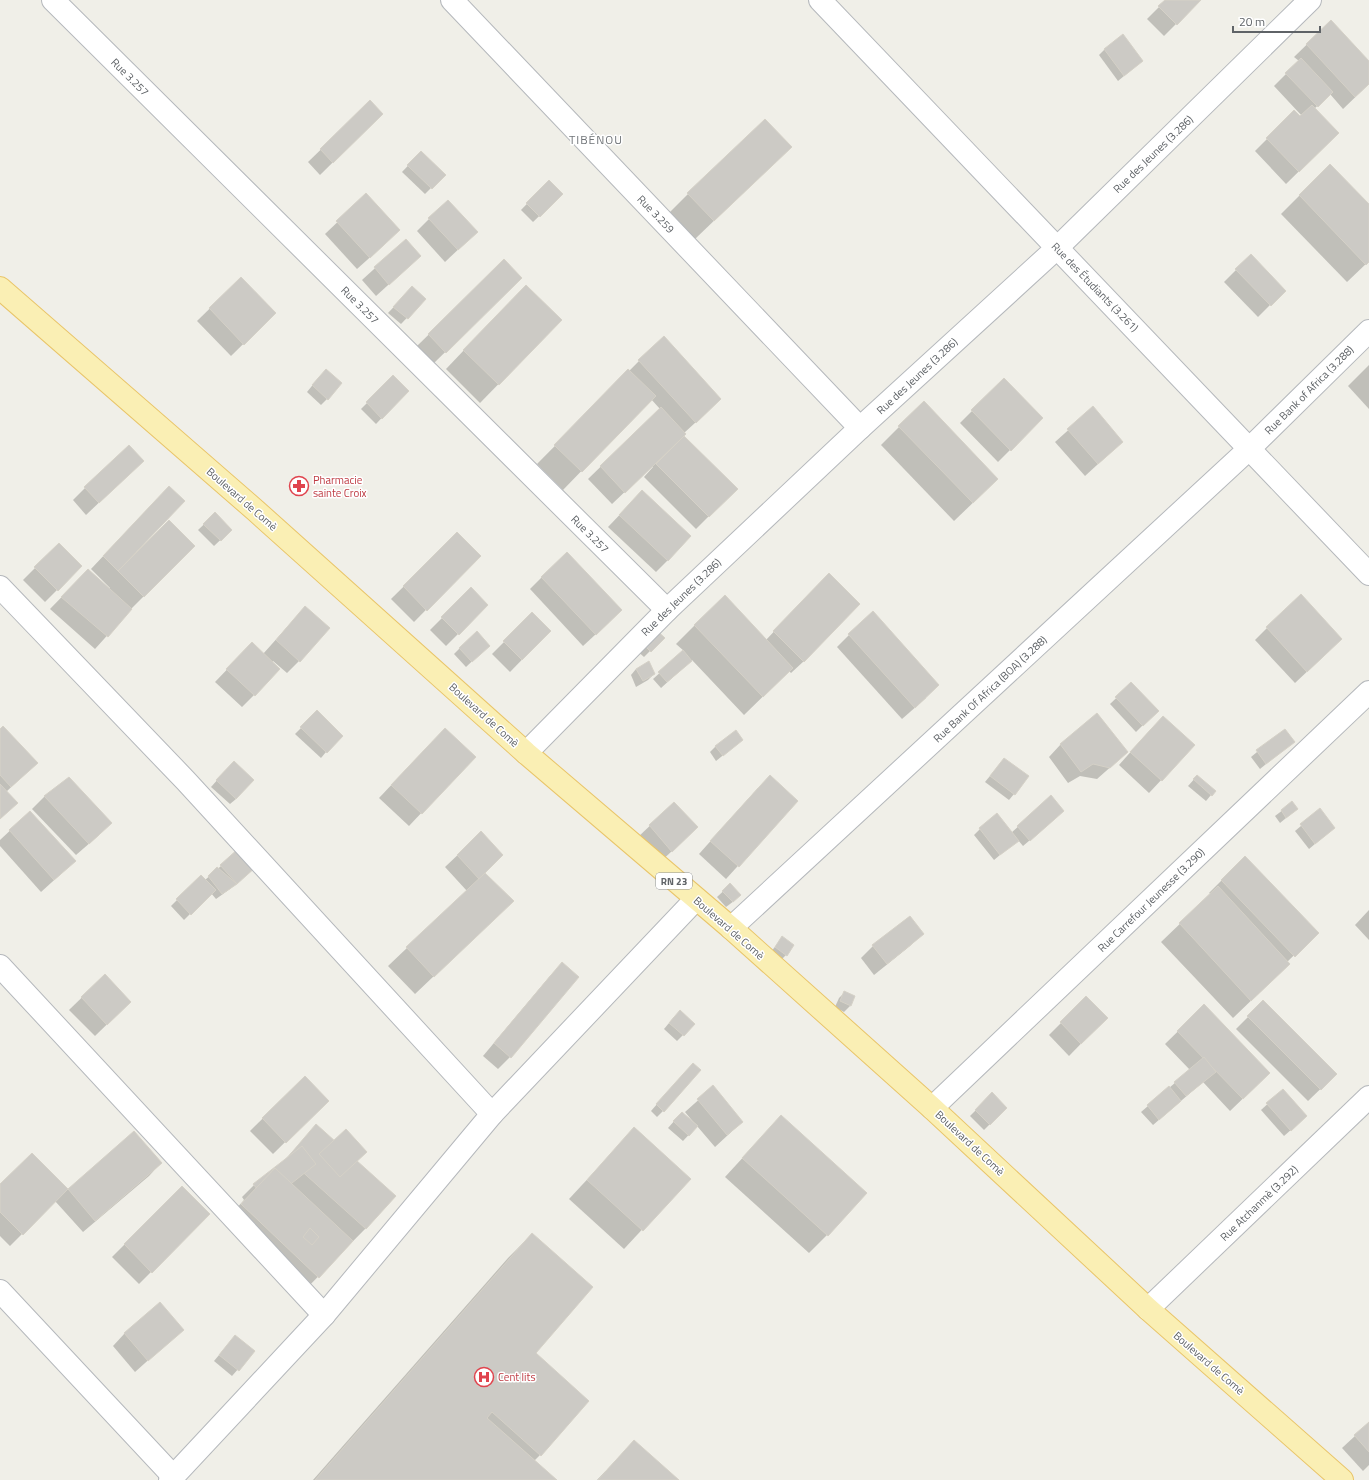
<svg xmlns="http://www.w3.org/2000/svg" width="1369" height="1480" font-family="'Titillium Web',sans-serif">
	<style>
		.shadow { fill: #0003 }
		.building { fill: #cccac5; stroke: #d5d1c7 }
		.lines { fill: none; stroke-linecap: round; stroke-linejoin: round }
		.minor-casing { stroke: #b5b8bc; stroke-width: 24 }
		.primary-casing { stroke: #e9c569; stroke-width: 24 }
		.minor { stroke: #fff; stroke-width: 22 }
		.primary { stroke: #faefb4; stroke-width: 22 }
		.labels { text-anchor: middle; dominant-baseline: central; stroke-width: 3; stroke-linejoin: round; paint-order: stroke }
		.shield { fill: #fff; stroke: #8f9295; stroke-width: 1 }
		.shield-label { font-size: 10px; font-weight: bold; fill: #5f6367 }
		.street-label { font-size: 11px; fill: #5f6367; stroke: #fff }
		.health-label { font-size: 11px; fill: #be3a42; stroke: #fff; text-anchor: start }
		.neighbourhood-label { font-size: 12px; letter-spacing: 1px; fill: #717579; stroke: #fff }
	</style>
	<rect width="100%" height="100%" fill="#f0efe8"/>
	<g class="shadow">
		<polygon points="1166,0 1200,0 1164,36 1147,19"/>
		<polygon points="1331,21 1369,62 1369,84 1343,109 1330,94 1314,109 1338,133 1286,184 1255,151 1294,112 1300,118 1302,116 1274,86 1299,61 1294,57"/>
		<polygon points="1105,49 1142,61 1118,81 1099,55"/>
		<polygon points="370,102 382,114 320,175 308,162"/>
		<polygon points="421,152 444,175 425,194 402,172"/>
		<polygon points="772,165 695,239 670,212 688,194"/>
		<polygon points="1330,165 1369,206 1369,261 1347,282 1281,214"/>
		<polygon points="549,181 562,194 533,222 521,210"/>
		<polygon points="366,195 386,243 357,269 325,234"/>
		<polygon points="429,219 464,244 445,262 417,231"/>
		<polygon points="406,240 420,256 376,296 362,280"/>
		<polygon points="1251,255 1284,291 1258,317 1224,282"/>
		<polygon points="504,261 521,278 433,364 417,346"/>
		<polygon points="241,278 275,313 231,356 197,321"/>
		<polygon points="407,293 425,299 401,324 388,313"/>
		<polygon points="508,304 561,320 480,403 446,369"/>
		<polygon points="639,361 708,411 684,433 683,436 736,489 696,529 644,477 653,467 652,466 612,504 588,479 660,409 651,399 563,490 537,464"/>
		<polygon points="1369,365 1369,409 1348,386"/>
		<polygon points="320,376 327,399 321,405 307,392"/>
		<polygon points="393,377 407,391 376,424 361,409"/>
		<polygon points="1004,379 1042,418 998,462 960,423"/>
		<polygon points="924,402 979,497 954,521 881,445"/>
		<polygon points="1093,408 1122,442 1085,476 1055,442"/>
		<polygon points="130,473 86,515 73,500 85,488"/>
		<polygon points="157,499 136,552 137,553 194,546 131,609 95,649 50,609 88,570 109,589 110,588 91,569"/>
		<polygon points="630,504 668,560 656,572 608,527"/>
		<polygon points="215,514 231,530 214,546 198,530"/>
		<polygon points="457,534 479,556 414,622 391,599"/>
		<polygon points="59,544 81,566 45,602 23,580"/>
		<polygon points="542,577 609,622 583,646 530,589"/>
		<polygon points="817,586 804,661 791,673 789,671 744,715 692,660 661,688 653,679 684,651 676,644 695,625 766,640"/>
		<polygon points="471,589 487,605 446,646 430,630"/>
		<polygon points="305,607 299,661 287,673 273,661 254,695 242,707 215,682 240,656 263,654"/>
		<polygon points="532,614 550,631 510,672 492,654"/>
		<polygon points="1267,628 1329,651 1295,683 1255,640"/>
		<polygon points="849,635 926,698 902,719 837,647"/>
		<polygon points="663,638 644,657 635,649"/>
		<polygon points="460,648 482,652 466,667 454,654"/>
		<polygon points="636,669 654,674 648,680 636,687 631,675"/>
		<polygon points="1131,684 1157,711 1136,732 1110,704"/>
		<polygon points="317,712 326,752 321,758 295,734"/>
		<polygon points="1151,729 1194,745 1149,793 1119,765"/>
		<polygon points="0,730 24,775 6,792 16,803 0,819"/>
		<polygon points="1284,730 1293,742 1260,769 1251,757"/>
		<polygon points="742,740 716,761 710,752 716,746"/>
		<polygon points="433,741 474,757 409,826 379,798"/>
		<polygon points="1061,744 1114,764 1097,779 1080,776 1068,783 1049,757"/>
		<polygon points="1004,759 1014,794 1009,800 985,782"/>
		<polygon points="228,768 236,799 230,804 211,787"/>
		<polygon points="1197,776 1211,795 1206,801 1188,786"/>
		<polygon points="69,778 99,835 76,855 32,809 44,797"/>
		<polygon points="758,788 797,801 726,879 699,854"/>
		<polygon points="1051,797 1057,817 1023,846 1018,840 994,860 974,835 980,829 1011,833"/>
		<polygon points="674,803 684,840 659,863 637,838"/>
		<polygon points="1292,803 1297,809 1280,823 1275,816"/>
		<polygon points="1320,810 1334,828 1309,849 1295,831"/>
		<polygon points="30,812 62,873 41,892 0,846 0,840"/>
		<polygon points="481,833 484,873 494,919 415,994 388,966 467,891 445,867"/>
		<polygon points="1245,857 1317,933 1287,962 1289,964 1233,1018 1161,942 1211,894 1209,893"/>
		<polygon points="221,866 249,872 230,889 216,899 211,893 184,920 171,906 201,876 205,880"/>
		<polygon points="730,885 734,901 726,907 717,897"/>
		<polygon points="1369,910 1369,940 1355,925"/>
		<polygon points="909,917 922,934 910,946 874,975 861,958 873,946"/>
		<polygon points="782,938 786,955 780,961 770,953"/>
		<polygon points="562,964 510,1057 498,1069 483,1056 550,976"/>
		<polygon points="105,975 130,1002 95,1036 69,1010"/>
		<polygon points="845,992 854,996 850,1006 844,1012 835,1007 839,998"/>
		<polygon points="1086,998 1106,1018 1069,1056 1049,1035"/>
		<polygon points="1263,1002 1336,1074 1308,1101 1236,1029"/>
		<polygon points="1204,1006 1257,1085 1230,1111 1203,1082 1153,1125 1141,1112 1190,1070 1165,1044"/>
		<polygon points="674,1017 694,1024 677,1041 664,1029"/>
		<polygon points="687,1070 663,1111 657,1117 651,1111"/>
		<polygon points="305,1077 327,1101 273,1154 250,1131"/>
		<polygon points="713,1087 742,1122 715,1147 697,1126 683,1141 668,1128 676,1119 695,1124 685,1112"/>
		<polygon points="1283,1090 1300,1122 1284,1136 1261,1110"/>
		<polygon points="992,1094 1006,1108 984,1130 970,1116"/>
		<polygon points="781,1116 827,1235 809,1253 725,1177"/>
		<polygon points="316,1126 356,1161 366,1228 300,1295 223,1223 244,1200 242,1197 254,1185 280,1165"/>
		<polygon points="635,1128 689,1179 624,1249 569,1199"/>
		<polygon points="134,1133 161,1163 149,1176 83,1232 55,1201 10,1246 0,1236 0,1186 32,1154 68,1190"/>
		<polygon points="182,1187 209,1214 139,1284 112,1257"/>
		<polygon points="532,1234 534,1353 540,1455 534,1461 555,1480 313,1480 508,1258"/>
		<polygon points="182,1330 135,1372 113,1346 125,1333"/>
		<polygon points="230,1342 253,1352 232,1376 214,1361"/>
		<polygon points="1369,1423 1369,1465 1363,1471 1342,1448"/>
		<polygon points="634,1441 678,1480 597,1480"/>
	</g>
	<g class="building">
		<polygon points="1165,0 1201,0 1177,25 1158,6"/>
		<polygon points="1331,20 1369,61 1369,84 1355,97 1306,44"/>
		<polygon points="1123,34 1143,61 1124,76 1104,49"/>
		<polygon points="1301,58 1333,92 1318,107 1285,73"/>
		<polygon points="370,100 383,114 333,163 320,149"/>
		<polygon points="1312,105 1339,133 1299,172 1266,138 1294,110 1300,116"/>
		<polygon points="765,119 792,147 714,221 687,193"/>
		<polygon points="421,151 446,175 432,189 407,165"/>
		<polygon points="1330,164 1369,204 1369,262 1366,265 1299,195"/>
		<polygon points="549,180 563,194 540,217 526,203"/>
		<polygon points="366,193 400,230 370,258 336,221"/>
		<polygon points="448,200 478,232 458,250 428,218"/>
		<polygon points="406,239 421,256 389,285 374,267"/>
		<polygon points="1251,254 1286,291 1271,306 1235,269"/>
		<polygon points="504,259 522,278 446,353 428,334"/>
		<polygon points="241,277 276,313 244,345 209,308"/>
		<polygon points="526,285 562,320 499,385 463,350"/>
		<polygon points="412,286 426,299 408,319 393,307"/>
		<polygon points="664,336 721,399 696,423 638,360"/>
		<polygon points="326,369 342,383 328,400 312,385"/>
		<polygon points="628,369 656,396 582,472 554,445"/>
		<polygon points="393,375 409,391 382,419 366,402"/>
		<polygon points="1004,378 1043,418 1011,451 971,410"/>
		<polygon points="924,401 998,479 973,503 898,426"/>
		<polygon points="1093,406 1123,442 1098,464 1067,429"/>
		<polygon points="661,407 686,434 625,493 600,466"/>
		<polygon points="684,436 738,489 709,517 656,464"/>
		<polygon points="129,445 144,461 99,503 84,487"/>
		<polygon points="169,486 185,501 118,571 103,556"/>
		<polygon points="642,490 691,536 668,561 619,515"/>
		<polygon points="215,512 232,530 221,541 203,524"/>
		<polygon points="169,520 195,546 144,597 118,571"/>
		<polygon points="457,532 481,556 427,611 403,586"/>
		<polygon points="59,543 82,566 58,591 34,567"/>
		<polygon points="567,552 622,610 596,635 541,577"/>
		<polygon points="88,569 132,609 108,637 61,597"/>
		<polygon points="829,573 860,604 804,662 773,631"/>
		<polygon points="471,587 488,605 459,635 441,617"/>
		<polygon points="1301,594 1342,639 1307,672 1266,627"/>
		<polygon points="725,595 793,668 763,697 694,625"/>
		<polygon points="305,606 330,628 300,662 276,640"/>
		<polygon points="873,611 939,685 915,708 848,634"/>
		<polygon points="532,612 551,631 522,660 503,641"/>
		<polygon points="654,628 665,638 651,652 641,642"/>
		<polygon points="477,631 490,646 472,662 459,648"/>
		<polygon points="252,642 280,669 255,696 226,669"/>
		<polygon points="683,650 692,661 667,682 658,672"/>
		<polygon points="649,661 655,674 643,681 636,669"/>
		<polygon points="1131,682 1159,711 1143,726 1115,697"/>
		<polygon points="317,710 343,736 327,753 300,727"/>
		<polygon points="1097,713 1128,752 1110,768 1093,764 1081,772 1060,744"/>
		<polygon points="1163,716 1195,745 1162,781 1130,752"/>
		<polygon points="3,726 38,763 11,787 0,775 0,729"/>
		<polygon points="445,728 476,757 422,814 391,785"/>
		<polygon points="1285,729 1295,742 1266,764 1256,750"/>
		<polygon points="736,730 743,740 723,756 715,746"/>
		<polygon points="1004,758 1029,776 1015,795 990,776"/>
		<polygon points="234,761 254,780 236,799 216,780"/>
		<polygon points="770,775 798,801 739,867 710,841"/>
		<polygon points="1197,775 1216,791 1212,796 1193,779"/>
		<polygon points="69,777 112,823 89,844 44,796"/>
		<polygon points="0,784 18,803 0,819"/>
		<polygon points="1051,795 1064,811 1030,841 1017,826"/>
		<polygon points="1292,801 1298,809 1286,818 1281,810"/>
		<polygon points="674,802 698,827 672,852 649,825"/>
		<polygon points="1320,808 1335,828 1315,844 1300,824"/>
		<polygon points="30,811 76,861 54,880 9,830"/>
		<polygon points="997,813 1019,841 1000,855 979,828"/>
		<polygon points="481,831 503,855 479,879 457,855"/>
		<polygon points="239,848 257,866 237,884 220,865"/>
		<polygon points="1245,856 1319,933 1295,957 1221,880"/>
		<polygon points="217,867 237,884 222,894 208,876"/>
		<polygon points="485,873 514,901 434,977 406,947"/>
		<polygon points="201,875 216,890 191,915 176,899"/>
		<polygon points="730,883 741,895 733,902 722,891"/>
		<polygon points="1218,886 1290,964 1251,1001 1179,923"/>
		<polygon points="910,916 924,934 887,964 872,945"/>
		<polygon points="782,936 794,945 787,956 775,947"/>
		<polygon points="562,962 579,977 511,1058 494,1043"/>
		<polygon points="105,974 131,1002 107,1025 81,997"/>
		<polygon points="844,991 855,996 851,1006 840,1001"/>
		<polygon points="1086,996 1108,1018 1081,1044 1060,1022"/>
		<polygon points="1263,1000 1337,1074 1321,1090 1247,1016"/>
		<polygon points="1204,1004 1270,1073 1243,1099 1177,1031"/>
		<polygon points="680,1010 695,1024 684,1036 669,1023"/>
		<polygon points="1204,1057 1216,1072 1186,1096 1174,1082"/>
		<polygon points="693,1063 701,1070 664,1112 656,1104"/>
		<polygon points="305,1076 329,1101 286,1143 262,1118"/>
		<polygon points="713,1085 743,1122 727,1135 697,1099"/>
		<polygon points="1169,1086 1181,1101 1159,1120 1147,1105"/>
		<polygon points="1283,1089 1307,1116 1291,1131 1266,1103"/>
		<polygon points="992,1092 1007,1108 990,1125 975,1110"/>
		<polygon points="682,1112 698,1126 689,1136 673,1121"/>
		<polygon points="781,1115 867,1193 828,1236 742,1158"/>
		<polygon points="316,1124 396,1196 366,1229 287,1158"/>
		<polygon points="634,1127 691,1179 643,1231 587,1180"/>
		<polygon points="346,1129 367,1152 340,1177 319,1154"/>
		<polygon points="134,1131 162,1163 95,1221 68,1189"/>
		<polygon points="302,1146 316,1164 268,1202 253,1184"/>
		<polygon points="32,1153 68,1189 23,1235 0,1212 0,1184"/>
		<polygon points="275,1168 353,1241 319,1278 241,1204"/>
		<polygon points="182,1186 210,1214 152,1273 124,1244"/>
		<polygon points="310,1228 319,1237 312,1245 303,1237"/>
		<polygon points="532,1233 593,1287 536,1353 589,1401 541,1456 492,1412 487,1418 557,1480 315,1480"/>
		<polygon points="160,1302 184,1330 148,1361 124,1333"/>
		<polygon points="235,1335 255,1351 239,1371 219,1355"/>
		<polygon points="1369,1422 1369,1452 1354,1435"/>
		<polygon points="634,1440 679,1480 598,1480"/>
	</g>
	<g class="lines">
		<g class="minor-casing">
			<g id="minor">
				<polyline points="53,0 667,610"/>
				<polyline points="452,0 860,428"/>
				<polyline points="820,0 1369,574"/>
				<polyline points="0,587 186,781 492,1114"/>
				<polyline points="526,753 667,610 860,428 1057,248 1310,0"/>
				<polyline points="731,928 1249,449 1369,331"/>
				<polyline points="0,966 324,1315"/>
				<polyline points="932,1108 1369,692"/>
				<polyline points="0,1291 173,1476"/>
				<polyline points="1148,1309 1369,1097"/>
				<polyline points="170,1480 324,1315 492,1114 696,899"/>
			</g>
		</g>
		<g class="primary-casing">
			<polyline id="primary" points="0,288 255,510 526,753 731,928 932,1108 1148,1309 1342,1480"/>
		</g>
		<use href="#minor" class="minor"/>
		<use href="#primary" class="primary"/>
	</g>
	<defs>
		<g id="pharmacy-ring" transform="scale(1)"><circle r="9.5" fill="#fff" stroke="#e0444e" stroke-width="1.5"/><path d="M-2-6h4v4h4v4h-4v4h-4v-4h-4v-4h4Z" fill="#e0444e"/></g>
		<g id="hospital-ring" transform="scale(1)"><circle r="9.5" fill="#fff" stroke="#e0444e" stroke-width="1.5"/><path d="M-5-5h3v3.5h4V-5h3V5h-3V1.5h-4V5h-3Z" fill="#e0444e"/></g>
	</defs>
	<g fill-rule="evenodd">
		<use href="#pharmacy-ring" x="299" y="486"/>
		<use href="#hospital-ring" x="484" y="1377"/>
	</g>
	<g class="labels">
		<rect class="shield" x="656" y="873" width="36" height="16" rx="3"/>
		<g class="shield-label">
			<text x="674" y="881">RN 23</text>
		</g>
		<g class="street-label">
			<text transform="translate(130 77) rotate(45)">Rue 3.257</text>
			<text transform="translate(1153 154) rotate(-44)">Rue des Jeunes (3.286)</text>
			<text transform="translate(656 214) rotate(46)">Rue 3.259</text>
			<text transform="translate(1095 287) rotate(46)">Rue des Étudiants (3.261)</text>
			<text transform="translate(360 305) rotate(45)">Rue 3.257</text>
			<text transform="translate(917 376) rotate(-43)">Rue des Jeunes (3.286)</text>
			<text transform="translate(1309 390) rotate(-45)">Rue Bank of Africa (3.288)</text>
			<text transform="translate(242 499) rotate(41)">Boulevard de Comè</text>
			<text transform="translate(590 534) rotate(45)">Rue 3.257</text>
			<text transform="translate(681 597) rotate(-44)">Rue des Jeunes (3.286)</text>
			<text transform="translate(990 689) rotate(-43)">Rue Bank Of Africa (BOA) (3.288)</text>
			<text transform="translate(484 715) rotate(42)">Boulevard de Comè</text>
			<text transform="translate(1151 900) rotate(-44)">Rue Carrefour Jeunesse (3.290)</text>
			<text transform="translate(729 928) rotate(41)">Boulevard de Comè</text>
			<text transform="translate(970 1143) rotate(43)">Boulevard de Comè</text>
			<text transform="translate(1259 1203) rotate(-44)">Rue Atchanmè (3.292)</text>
			<text transform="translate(1209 1363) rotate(41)">Boulevard de Comè</text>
		</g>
		<g class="health-label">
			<text x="313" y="480">Pharmacie<tspan x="313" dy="13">sainte Croix</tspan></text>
			<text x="498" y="1377">Cent lits</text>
		</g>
		<g class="neighbourhood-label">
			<text x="596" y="139">TIBÉNOU</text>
		</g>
	</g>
	<path d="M1233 26v6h87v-6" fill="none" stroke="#5f6367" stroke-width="2"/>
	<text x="1239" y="26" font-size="12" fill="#5f6367" stroke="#ffffff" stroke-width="3" paint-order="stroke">20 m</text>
</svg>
